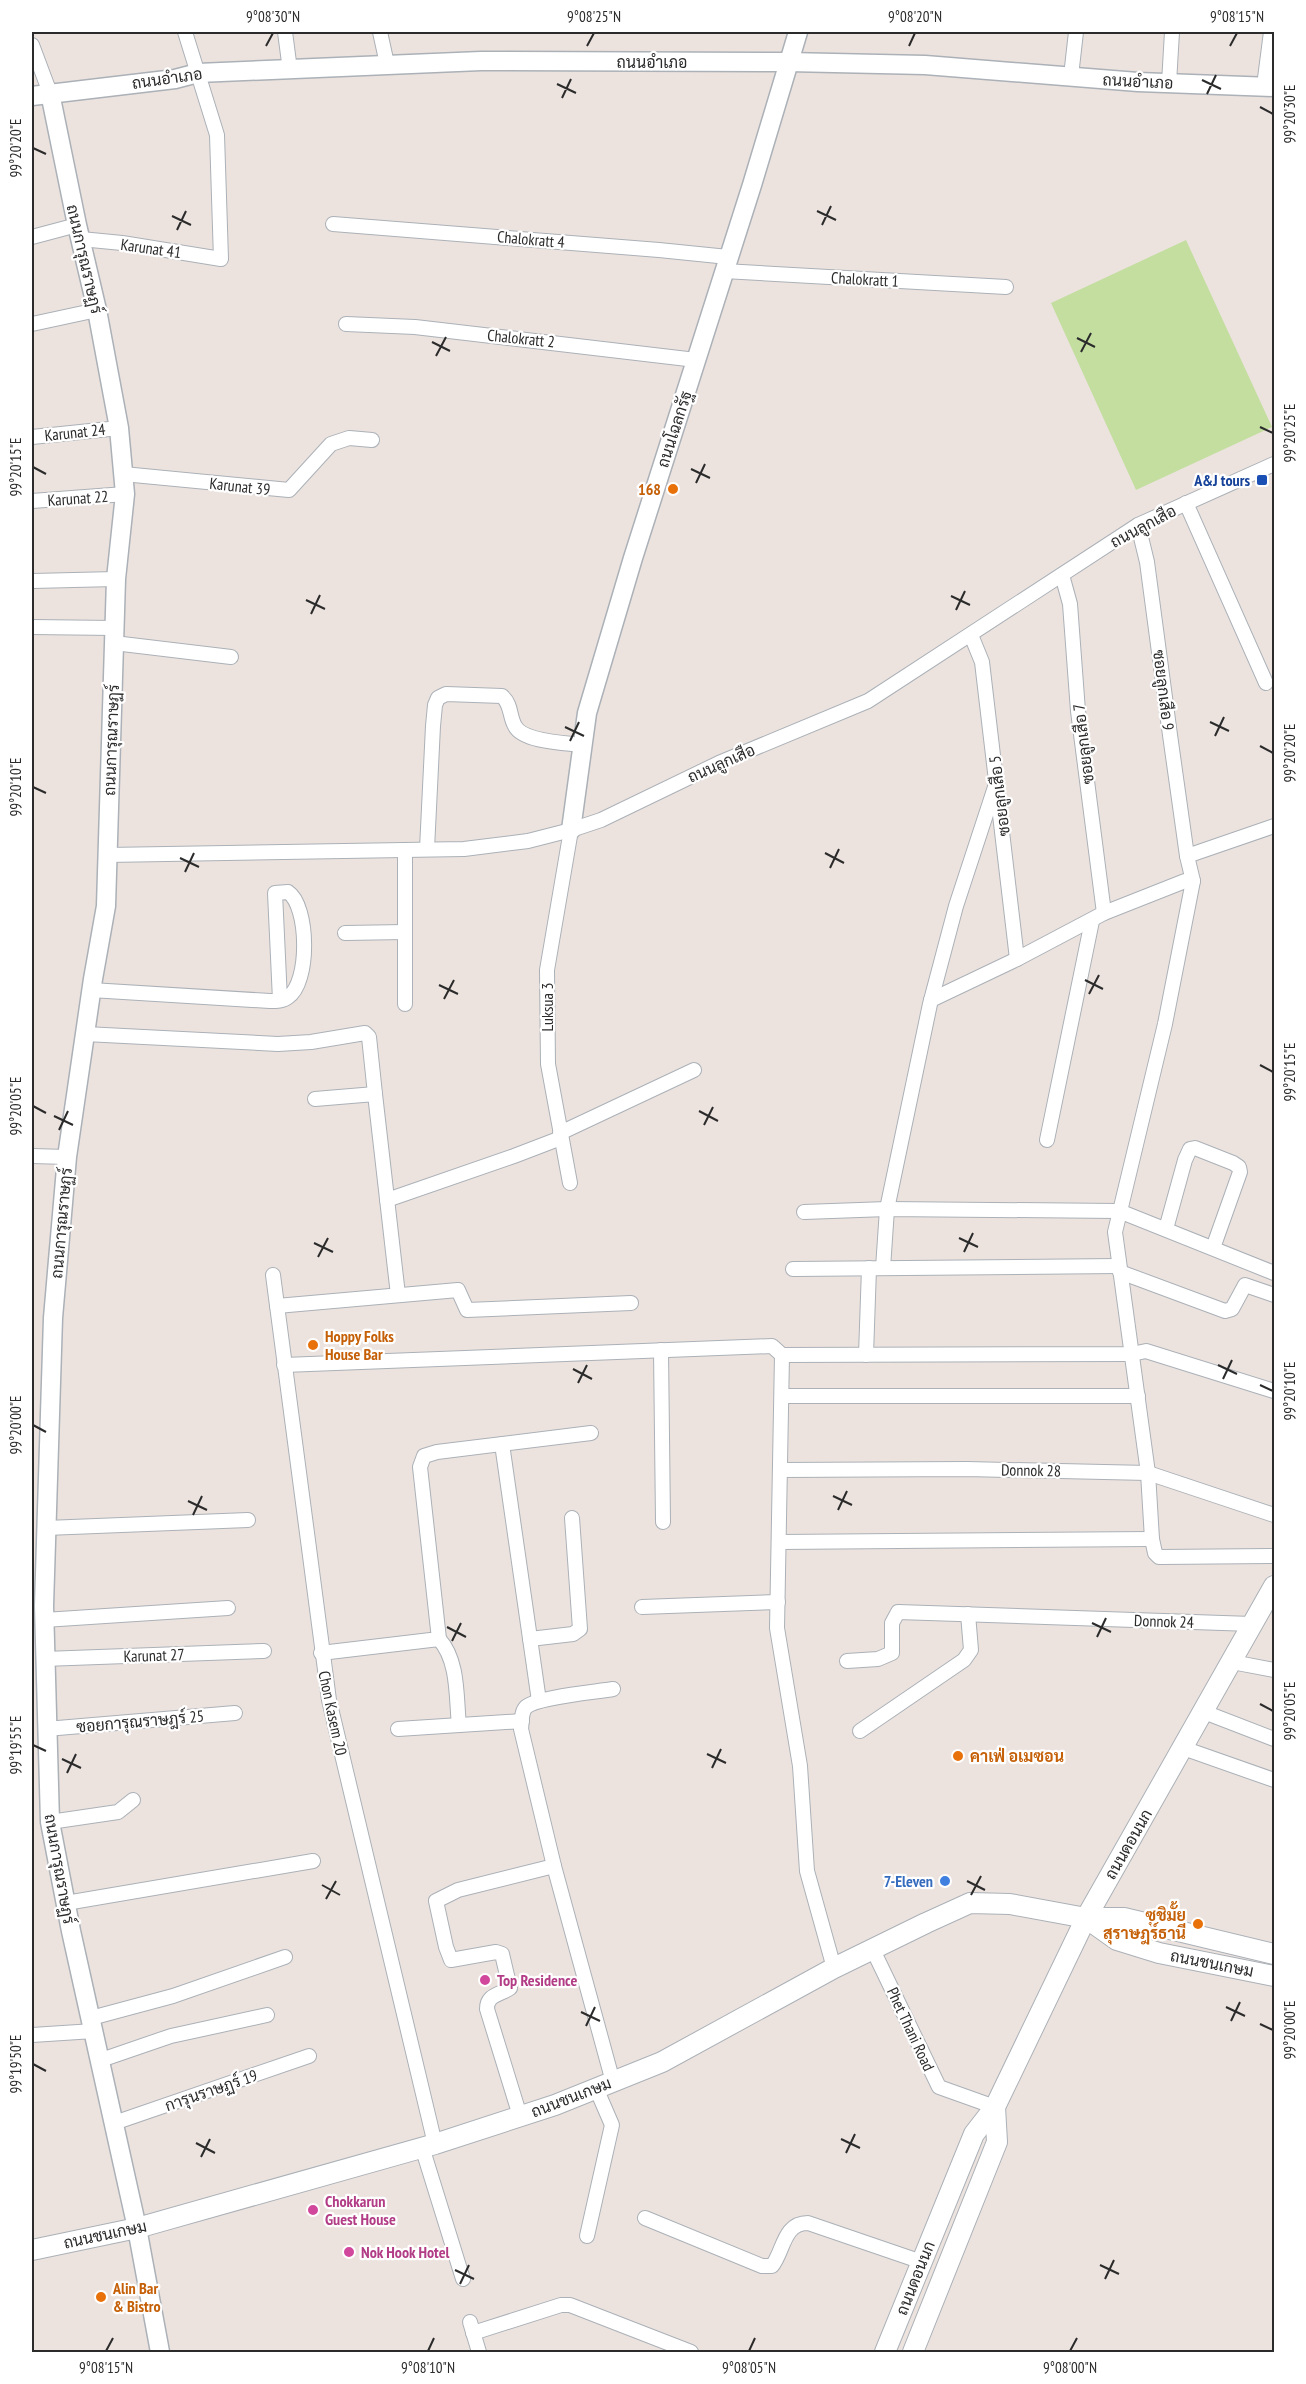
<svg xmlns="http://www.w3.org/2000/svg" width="1306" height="2384" font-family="'PT Sans Narrow',Sarabun,sans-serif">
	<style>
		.green { fill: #c4dea0 }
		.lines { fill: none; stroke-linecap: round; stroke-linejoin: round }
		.minor-casing { stroke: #abb1b7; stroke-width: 16 }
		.tertiary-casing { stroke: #abb1b7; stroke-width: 21 }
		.secondary-casing { stroke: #abb1b7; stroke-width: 22 }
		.minor { stroke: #fff; stroke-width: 14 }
		.tertiary { stroke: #fff; stroke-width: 18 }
		.secondary { stroke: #fff; stroke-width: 20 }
		.ticks { fill: none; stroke: #2b2b2b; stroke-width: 2 }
		.transit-dot { fill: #1a4fb4; stroke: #fff; stroke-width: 2 }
		.food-dot { fill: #e8710a; stroke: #fff; stroke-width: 2 }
		.shop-dot { fill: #3f7fe0; stroke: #fff; stroke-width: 2 }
		.hotel-dot { fill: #d1479c; stroke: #fff; stroke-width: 2 }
		.labels { text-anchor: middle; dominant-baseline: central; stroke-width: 4.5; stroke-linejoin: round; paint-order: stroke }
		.street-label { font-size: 16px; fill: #2b2b2b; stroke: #fff }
		.transit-label { font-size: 16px; font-weight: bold; fill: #164399; stroke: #fff; text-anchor: end }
		.food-label { font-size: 16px; font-weight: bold; fill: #c56008; stroke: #fff; text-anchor: start }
		.shop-label { font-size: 16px; font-weight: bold; fill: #366cbe; stroke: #fff; text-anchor: end }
		.hotel-label { font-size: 16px; font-weight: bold; fill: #b23c85; stroke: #fff; text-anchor: start }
		.neatline { fill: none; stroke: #2b2b2b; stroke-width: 2 }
		.ticks-label { font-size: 15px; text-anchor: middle; fill: #2b2b2b }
	</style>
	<rect width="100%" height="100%" fill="#ece3df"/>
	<polygon class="green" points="1186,240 1272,427 1136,490 1051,303"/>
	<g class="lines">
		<g class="minor-casing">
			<g id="minor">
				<polyline points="285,32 290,70"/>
				<polyline points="380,32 387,64"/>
				<polyline points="32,45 50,93"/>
				<polyline points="1071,76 1076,32"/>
				<polyline points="1169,83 1172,32"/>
				<polyline points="1264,86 1271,32"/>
				<polyline points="333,224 659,250 728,257"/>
				<polyline points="32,237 77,225"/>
				<polyline points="81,239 122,243 221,259 217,135 185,32"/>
				<polyline points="724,271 1006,287"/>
				<polyline points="32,324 97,310"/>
				<polyline points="346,324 415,327 696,360"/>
				<polyline points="32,437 119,428"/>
				<polyline points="123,474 289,490 331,444 349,438 372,440"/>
				<polyline points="32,501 125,494"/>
				<polyline points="1186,503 1266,683"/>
				<polyline points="1138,525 1147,562 1170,735 1187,856 1193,881 1165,1024 1115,1232 1148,1473 1152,1539 1155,1553 1159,1557 1274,1556"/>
				<polyline points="1062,575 1070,604 1078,711 1104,913"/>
				<polyline points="32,581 116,579"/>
				<polyline points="32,627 114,628"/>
				<polyline points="971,635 982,662 1017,959"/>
				<polyline points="114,643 231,657"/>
				<path d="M427,849L433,726L435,705L438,698L446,694L502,696C512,705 509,716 515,726C523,742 566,743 582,745"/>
				<polyline points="107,855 464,849 528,841 571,830 601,820 719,763 868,701 1138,525 1274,464"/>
				<polyline points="1187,856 1274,826"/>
				<polyline points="345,933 405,932"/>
				<path d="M91,990L270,1001C276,1001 283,1001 288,997C310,983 309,906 288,892L275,893L280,1000"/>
				<polyline points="931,1000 1017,959 1104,913 1185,881 1193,881"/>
				<polyline points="405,1004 405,850"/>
				<polyline points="85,1034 278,1044 311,1042 365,1033 369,1037 375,1094"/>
				<polyline points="315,1099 375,1094 398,1295"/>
				<polyline points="560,1133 694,1070"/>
				<polyline points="1047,1140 1092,921"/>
				<polyline points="32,1156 67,1157"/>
				<polyline points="570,1183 548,1064 547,970 571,830"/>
				<polyline points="387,1200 514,1156 561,1138"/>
				<polyline points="804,1212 887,1209 1119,1211 1274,1273"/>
				<polyline points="1166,1229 1185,1160 1190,1149 1195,1148 1233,1163 1239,1167 1240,1172 1213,1248"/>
				<polyline points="883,1268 887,1209 930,1004 956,906 997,781"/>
				<polyline points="793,1269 1119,1266"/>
				<polyline points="1120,1272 1225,1311 1232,1309 1245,1285 1274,1295"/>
				<polyline points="273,1275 329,1700 435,2144"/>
				<polyline points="277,1306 458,1290 467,1310 631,1303"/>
				<polyline points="661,1350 663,1522"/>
				<polyline points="782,1355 777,1628 800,1766 807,1871 834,1968"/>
				<polyline points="866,1355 869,1268"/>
				<polyline points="284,1365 772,1346 782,1355 1132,1354 1146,1351 1274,1391"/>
				<polyline points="782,1396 1138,1396"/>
				<polyline points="502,1444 539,1701"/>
				<polyline points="780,1470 967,1469 1148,1473 1274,1515"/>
				<polyline points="46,1528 248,1520"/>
				<polyline points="779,1542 1152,1539"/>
				<polyline points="642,1607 778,1602"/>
				<polyline points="44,1620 228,1608"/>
				<path d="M439,1639C459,1661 456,1698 459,1725"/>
				<polyline points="530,1639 573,1634 580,1629 572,1518"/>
				<polyline points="321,1653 439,1639 420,1467 424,1456 437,1452 591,1433"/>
				<polyline points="44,1659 264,1651"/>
				<polyline points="847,1661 878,1659 892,1653 892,1623 898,1612 1252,1624"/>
				<polyline points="1232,1662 1274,1670"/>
				<polyline points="1204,1712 1274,1739"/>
				<polyline points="46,1729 235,1713"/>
				<polyline points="398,1729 522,1721"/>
				<polyline points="860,1731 964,1660 971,1650 968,1614"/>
				<polyline points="1183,1748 1274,1780"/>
				<polyline points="50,1822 118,1812 133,1800"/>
				<polyline points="66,1903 313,1861"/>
				<polyline points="873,1950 939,2087 995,2107"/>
				<polyline points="91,2018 173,1996 285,1957"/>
				<polyline points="32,2035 94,2031"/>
				<polyline points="101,2060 171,2036 267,2015"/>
				<path d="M613,2082L554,1866L521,1729C522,1722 521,1712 526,1707C537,1697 596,1692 613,1689"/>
				<path d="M520,2116L487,2009C487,1994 500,1995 510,1988L502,1954L496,1952L451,1960L446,1947L436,1901L458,1890L554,1866"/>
				<polyline points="114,2123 309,2056"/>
				<polyline points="422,2147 463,2279"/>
				<path d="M645,2218L762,2266H772C784,2251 783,2223 808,2223L922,2262"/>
				<polyline points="587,2236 612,2125 596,2088"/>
				<polyline points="470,2322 479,2352"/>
				<polyline points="473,2333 561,2305 570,2305 691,2352"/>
			</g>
		</g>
		<g class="tertiary-casing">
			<g id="tertiary">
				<polyline points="50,93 77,225 97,310 119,428 125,494 116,579 106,906 93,979 67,1157 53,1318 44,1606 50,1822 71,1931 137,2228 160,2352"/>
				<polyline points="32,96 175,79 198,73 481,61 788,62 925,65 1138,82 1274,87"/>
				<polyline points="571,830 587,713 633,558 752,185 798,32"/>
			</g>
		</g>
		<g class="secondary-casing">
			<g id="secondary">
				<polyline points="1086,1918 1117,1940 1159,1953 1274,1976"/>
				<polyline points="32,2250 137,2228 435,2144 555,2105 662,2062 834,1968 926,1923 970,1903 1010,1904 1086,1918 1124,1918 1274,1954"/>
				<polyline points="885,2352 974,2134 995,2107 1086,1918 1274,1586"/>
				<polyline points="913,2352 997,2142 995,2107"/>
			</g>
		</g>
		<use href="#minor" class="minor"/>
		<use href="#tertiary" class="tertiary"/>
		<use href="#secondary" class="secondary"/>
	</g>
	<path class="ticks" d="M266,46L273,33M587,46L594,33M909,46L915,33M1230,46L1237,33M1202,80L1221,89M557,84L576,93M1207,94L1216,75M562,98L571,79M1260,107L1273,114M33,148L46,154M817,211L836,220M172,216L191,225M822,225L831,206M177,230L186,211M1077,338L1095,347M432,342L450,351M1081,352L1091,333M436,356L446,337M1260,427L1273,433M33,467L46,474M691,469L710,478M696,483L705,464M951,596L970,605M306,600L325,609M956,610L965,591M311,614L320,595M1210,722L1229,731M565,727L584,736M1215,736L1224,717M570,741L579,722M1260,746L1273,753M33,787L46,793M825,853L844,863M180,858L199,867M830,868L839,849M185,872L194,853M1085,980L1103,989M439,985L458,994M1089,994L1099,975M444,999L454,980M1260,1065L1273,1072M33,1106L46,1113M699,1111L718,1121M54,1116L73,1125M704,1125L713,1107M59,1130L68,1111M959,1238L978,1247M314,1243L333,1252M964,1252L973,1233M318,1257L328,1238M1218,1365L1237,1374M573,1369L592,1379M1223,1379L1232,1360M578,1383L587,1365M1260,1385L1273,1391M33,1425L46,1432M833,1496L852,1505M188,1501L207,1510M838,1510L847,1491M193,1515L202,1496M1092,1623L1111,1632M447,1627L466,1637M1097,1637L1106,1618M452,1641L461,1623M1260,1704L1273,1711M33,1745L46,1751M707,1754L726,1763M62,1759L81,1768M712,1768L721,1749M67,1773L76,1754M967,1881L985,1890M322,1885L340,1895M971,1895L981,1876M326,1899L336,1881M1226,2007L1245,2016M581,2012L600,2021M1231,2021L1240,2002M1260,2024L1273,2030M586,2026L595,2007M33,2064L46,2071M841,2139L860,2148M196,2143L215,2153M846,2153L855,2134M201,2157L210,2139M1100,2265L1119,2274M455,2270L474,2279M1105,2279L1114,2260M460,2284L469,2265M106,2351L113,2338M428,2351L434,2338M749,2351L755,2338M1070,2351L1077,2338"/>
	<rect class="transit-dot" x="1256" y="474" width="12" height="12" rx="3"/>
	<g class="food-dot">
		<circle cx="673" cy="489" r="6"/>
		<circle cx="313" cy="1345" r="6"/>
		<circle cx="958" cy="1756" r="6"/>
		<circle cx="1198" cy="1924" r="6"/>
		<circle cx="101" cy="2297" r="6"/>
	</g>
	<circle class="shop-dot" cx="945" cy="1881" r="6"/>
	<g class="hotel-dot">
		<circle cx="485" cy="1980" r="6"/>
		<circle cx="313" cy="2210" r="6"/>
		<circle cx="349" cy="2252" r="6"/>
	</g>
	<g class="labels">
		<g class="street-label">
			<text x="652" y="62">ถนนอำเภอ</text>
			<text transform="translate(167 78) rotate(-8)">ถนนอำเภอ</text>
			<text transform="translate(1138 81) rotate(3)">ถนนอำเภอ</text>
			<text transform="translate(531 239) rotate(5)">Chalokratt 4</text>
			<text transform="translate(151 248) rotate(8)">Karunat 41</text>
			<text transform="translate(85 259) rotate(77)">ถนนการุณราษฏร์</text>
			<text transform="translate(865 279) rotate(3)">Chalokratt 1</text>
			<text transform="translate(521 338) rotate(6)">Chalokratt 2</text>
			<text transform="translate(674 429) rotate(-72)">ถนนโฉลกรัฐ</text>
			<text transform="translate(75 432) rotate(-6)">Karunat 24</text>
			<text transform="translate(240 486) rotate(6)">Karunat 39</text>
			<text transform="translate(78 498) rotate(-4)">Karunat 22</text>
			<text transform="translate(1143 526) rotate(-28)">ถนนลูกเสือ</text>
			<text transform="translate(1164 690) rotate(83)">ซอยลูกเสือ 9</text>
			<text transform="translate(111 740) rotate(-88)">ถนนการุณราษฏร์</text>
			<text transform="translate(1083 744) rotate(-97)">ซอยลูกเสือ 7</text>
			<text transform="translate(721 763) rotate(-24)">ถนนลูกเสือ</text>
			<text transform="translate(999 796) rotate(-97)">ซอยลูกเสือ 5</text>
			<text transform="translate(547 1007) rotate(-90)">Luksua 3</text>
			<text transform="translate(61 1223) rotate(-85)">ถนนการุณราษฏร์</text>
			<text transform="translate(1031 1470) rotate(1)">Donnok 28</text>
			<text transform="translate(1164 1621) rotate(2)">Donnok 24</text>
			<text transform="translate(154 1655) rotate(-2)">Karunat 27</text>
			<text transform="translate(333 1713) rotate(78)">Chon Kasem 20</text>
			<text transform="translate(140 1721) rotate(-5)">ซอยการุณราษฎร์ 25</text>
			<text transform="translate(1128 1844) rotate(-60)">ถนนดอนนก</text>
			<text transform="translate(60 1869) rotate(80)">ถนนการุณราษฏร์</text>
			<text transform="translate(1212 1963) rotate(11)">ถนนชนเกษม</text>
			<text transform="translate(911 2029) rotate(65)">Phet Thani Road</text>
			<text transform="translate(211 2090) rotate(-19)">การุนราษฏร์ 19</text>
			<text transform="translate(571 2097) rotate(-21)">ถนนชนเกษม</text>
			<text transform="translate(105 2234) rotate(-12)">ถนนชนเกษม</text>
			<text transform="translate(915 2278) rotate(-68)">ถนนดอนนก</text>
		</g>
		<g class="transit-label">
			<text x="1250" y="480">A&amp;J tours</text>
		</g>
		<g class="food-label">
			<text x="661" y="489" text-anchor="end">168</text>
			<text x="325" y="1336">Hoppy Folks<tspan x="325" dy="18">House Bar</tspan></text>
			<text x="970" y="1756">คาเฟ่ อเมซอน</text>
			<text x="1186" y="1915" text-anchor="end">ซูชิมั้ย<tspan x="1186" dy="18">สุราษฎร์ธานี</tspan></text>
			<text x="113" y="2288">Alin Bar<tspan x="113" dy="18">&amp; Bistro</tspan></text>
		</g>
		<g class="shop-label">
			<text x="933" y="1881">7-Eleven</text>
		</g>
		<g class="hotel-label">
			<text x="497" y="1980">Top Residence</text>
			<text x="325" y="2201">Chokkarun<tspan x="325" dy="18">Guest House</tspan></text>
			<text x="361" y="2252">Nok Hook Hotel</text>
		</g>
	</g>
	<rect width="1306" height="2384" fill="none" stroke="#ffffff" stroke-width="66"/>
	<rect x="33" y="33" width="1240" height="2318" class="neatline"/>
	<g class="ticks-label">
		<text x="273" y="22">9°08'30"N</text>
		<text x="594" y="22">9°08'25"N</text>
		<text x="915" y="22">9°08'20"N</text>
		<text x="1237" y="22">9°08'15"N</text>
		<text transform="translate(1290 114) rotate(-90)" y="5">99°20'30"E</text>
		<text transform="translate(16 148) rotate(-90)" y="5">99°20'20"E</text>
		<text transform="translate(1290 433) rotate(-90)" y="5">99°20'25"E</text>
		<text transform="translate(16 467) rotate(-90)" y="5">99°20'15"E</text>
		<text transform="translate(1290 753) rotate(-90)" y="5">99°20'20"E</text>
		<text transform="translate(16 787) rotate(-90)" y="5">99°20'10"E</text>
		<text transform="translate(1290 1072) rotate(-90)" y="5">99°20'15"E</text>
		<text transform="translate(16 1106) rotate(-90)" y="5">99°20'05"E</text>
		<text transform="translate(1290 1391) rotate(-90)" y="5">99°20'10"E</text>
		<text transform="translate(16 1425) rotate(-90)" y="5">99°20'00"E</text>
		<text transform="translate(1290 1711) rotate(-90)" y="5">99°20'05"E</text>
		<text transform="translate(16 1745) rotate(-90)" y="5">99°19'55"E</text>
		<text transform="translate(1290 2030) rotate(-90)" y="5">99°20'00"E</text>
		<text transform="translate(16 2064) rotate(-90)" y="5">99°19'50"E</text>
		<text x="106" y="2373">9°08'15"N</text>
		<text x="428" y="2373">9°08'10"N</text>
		<text x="749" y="2373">9°08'05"N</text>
		<text x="1070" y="2373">9°08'00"N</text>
	</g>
</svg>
